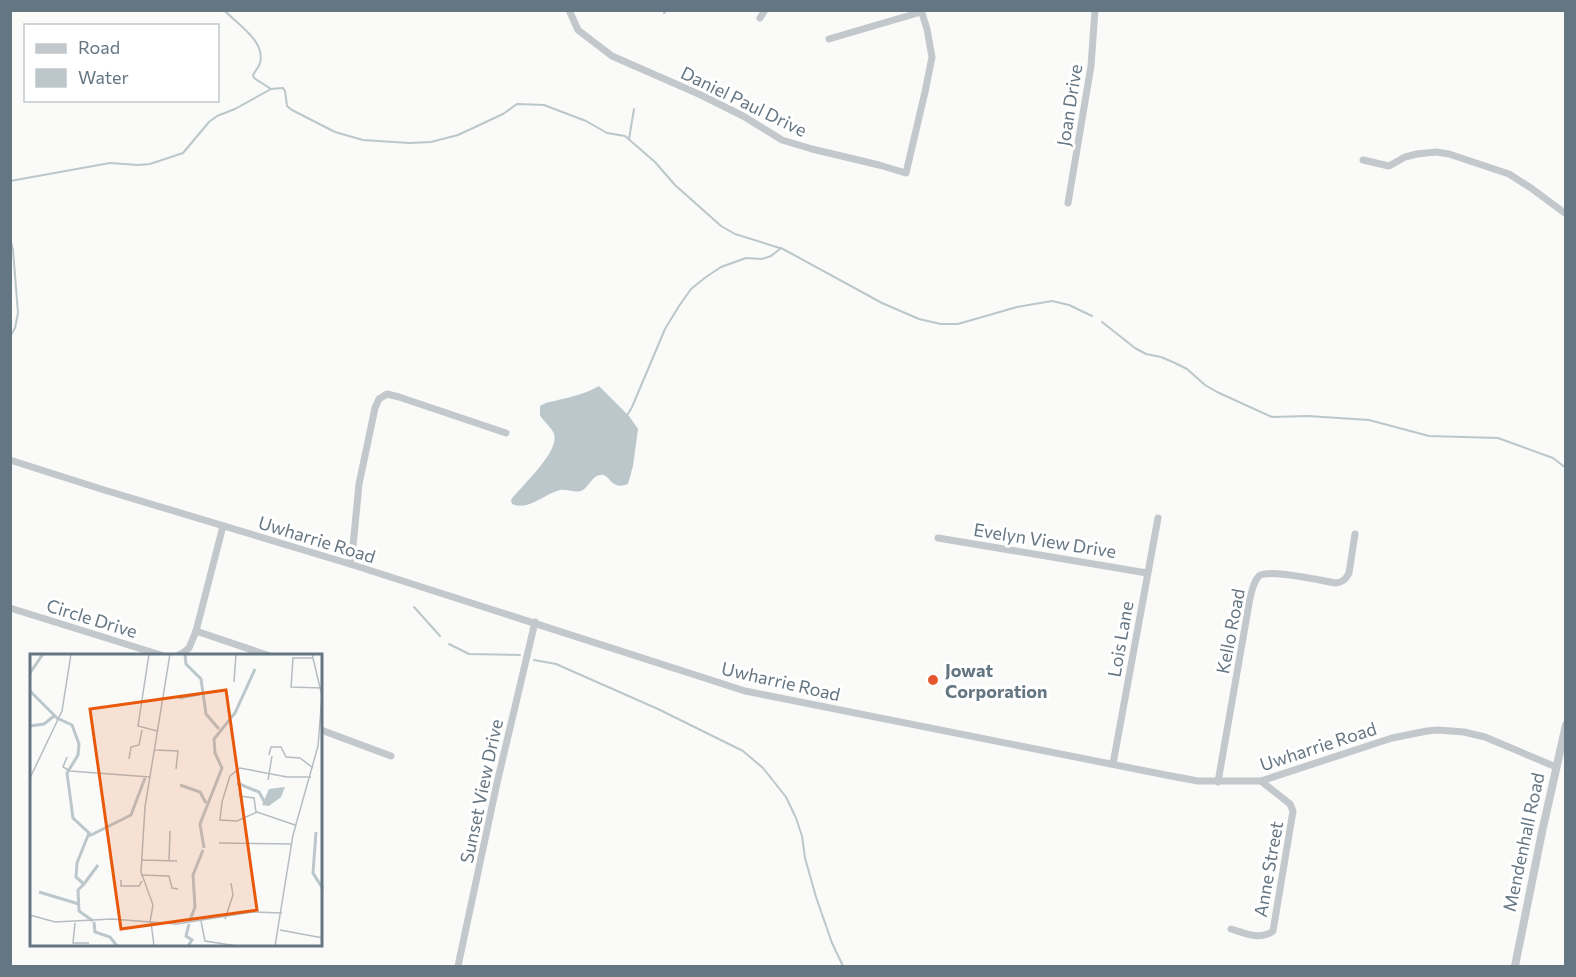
<svg xmlns="http://www.w3.org/2000/svg" width="1576" height="977" font-family="Commissioner,sans-serif">
	<style>
		.water { fill: #bbc7cb }
		.lines { fill: none; stroke-linecap: round; stroke-linejoin: round }
		.stream { stroke: #bbc7cb; stroke-width: 2 }
		.minor { stroke: #c3c8cc; stroke-width: 7 }
		.tertiary { stroke: #c3c8cc; stroke-width: 8 }
		.poi-dot { fill: #e4572e; stroke: #fff; stroke-width: 2 }
		.labels { text-anchor: middle; dominant-baseline: central; stroke-width: 6; stroke-linejoin: round; paint-order: stroke }
		.street-label { font-size: 18px; fill: #657683; stroke: #fff }
		.poi-label { font-size: 18px; font-weight: bold; fill: #657683; stroke: #fff; text-anchor: start }
		.inset-river { fill: none; stroke: #bbc7cb; stroke-width: 3 }
		.inset-road { fill: none; stroke: #b5bdc2; stroke-width: 1.5 }
		.view { fill: #e8590c; fill-opacity: 0.15; stroke: #e8590c; stroke-width: 3 }
		.inset-edge { fill: none; stroke: #657683; stroke-width: 3 }
	</style>
	<rect width="100%" height="100%" fill="#fafaf8"/>
	<path class="water" d="M599,386L629,416L638,429L633,466L628,484C609,491 611,473 600,475C592,476 589,486 583,490C576,494 568,489 560,490C544,494 529,511 512,504L511,500C521,486 560,452 554,434C552,428 543,421 540,415V406C546,402 551,402 558,400C572,397 587,393 599,386Z"/>
	<g class="lines">
		<g class="stream">
			<path d="M224,10C237,24 266,41 260,63C259,67 255,71 253,75L254,78L271,89"/>
			<polyline points="664,13 667,10"/>
			<polyline points="629,139 634,109"/>
			<polyline points="10,181 110,163 138,165 150,164 183,153 209,122 217,116 235,109 271,89 283,88 285,91 287,106 292,110 335,132 363,140 409,143 431,142 458,135 503,114 517,104 544,105 586,121 607,133 625,136 655,162 675,185 721,226 735,234 783,249 882,303 919,319 941,324 958,324 1017,307 1052,301 1069,305 1092,316"/>
			<polyline points="10,238 13,250 18,313 15,328 10,337"/>
			<polyline points="1102,322 1135,348 1146,354 1161,357 1175,363 1187,369 1205,385 1217,392 1272,417 1308,416 1369,420 1429,436 1498,438 1553,458 1566,468"/>
			<polyline points="625,416 628,414 632,407 665,329 679,306 691,289 706,277 721,267 746,258 762,259 771,256 781,248"/>
			<polyline points="414,607 440,636"/>
			<polyline points="449,644 469,654 520,655"/>
			<polyline points="534,660 556,664 658,709 743,751 763,768 786,797 796,818 802,836 805,858 816,897 832,943 843,966"/>
		</g>
		<g class="minor">
			<polyline points="569,10 578,30 612,56 701,95 743,116 782,140 812,149 879,165 906,173 925,92 932,57 927,29 921,10"/>
			<polyline points="760,18 765,10"/>
			<polyline points="829,39 921,12"/>
			<polyline points="1363,160 1389,166 1405,157 1417,154 1436,152 1449,154 1509,174 1531,188 1566,214"/>
			<polyline points="1068,203 1091,66 1095,10"/>
			<polyline points="10,460 101,489 350,564 745,691 1171,776 1198,781 1261,781 1392,738 1427,731 1438,730 1464,732 1485,737 1556,767"/>
			<polyline points="938,538 1147,573"/>
			<polyline points="350,564 353,546 359,484 375,408 379,399 387,394 399,397 506,433"/>
			<polyline points="10,608 164,656"/>
			<polyline points="196,631 270,656"/>
			<polyline points="177,656 184,652 189,648 196,631 223,526"/>
			<polyline points="321,730 391,756"/>
			<polyline points="1113,764 1158,518"/>
			<path d="M1218,782L1250,598C1252,591 1253,582 1259,576C1269,568 1322,581 1336,583C1343,582 1346,579 1349,573L1355,534"/>
			<path d="M1231,929C1245,933 1260,941 1273,931L1293,811L1290,804L1261,781"/>
			<polyline points="458,966 497,783 535,622"/>
		</g>
		<polyline class="tertiary" points="1515,966 1542,832 1566,725"/>
	</g>
	<circle class="poi-dot" cx="933" cy="680" r="6"/>
	<g class="labels">
		<g class="street-label">
			<text transform="translate(744 101) rotate(26)">Daniel Paul Drive</text>
			<text transform="translate(1069 105) rotate(-81)">Joan Drive</text>
			<text transform="translate(317 539) rotate(17)">Uwharrie Road</text>
			<text transform="translate(1045 540) rotate(9)">Evelyn View Drive</text>
			<text transform="translate(92 618) rotate(17)">Circle Drive</text>
			<text transform="translate(1230 631) rotate(-79)">Kello Road</text>
			<text transform="translate(1120 639) rotate(-80)">Lois Lane</text>
			<text transform="translate(781 681) rotate(13)">Uwharrie Road</text>
			<text transform="translate(1318 746) rotate(-18)">Uwharrie Road</text>
			<text transform="translate(481 791) rotate(-78)">Sunset View Drive</text>
			<text transform="translate(1523 842) rotate(-78)">Mendenhall Road</text>
			<text transform="translate(1268 869) rotate(-80)">Anne Street</text>
		</g>
		<g class="poi-label">
			<text x="945" y="670">Jowat<tspan x="945" dy="21">Corporation</tspan></text>
		</g>
	</g>
	<g transform="translate(30 654)">
		<rect width="292" height="292" fill="#fafaf8"/>
		<path d="M255,133L251,143L239,152L232,151L239,135Z" fill="#bbc7cb"/>
		<path class="inset-river" d="M155,0L156,10L171,25L176,60L189,75M0,19L13,0M0,37L28,65M149,44L170,40M29,65L42,71L49,90L48,101L37,119L43,164L59,179L47,209L46,223L54,230L48,236L49,257L63,267M0,72L14,70L24,62M207,129L229,138L235,149M150,131L170,138L176,149M286,178L283,219L293,235M59,182L101,161L115,124M174,194L170,170L192,114L185,99L184,85L205,59L225,15M54,230L68,211M9,238L49,250M160,266L165,253L163,221L173,196M64,268L65,278L80,283L87,292M158,292L162,286L156,282L159,270"/>
		<path class="inset-road" d="M119,0L108,72L127,77M283,4H263L261,33L292,34M204,28L206,0M125,96L148,97L146,115M239,101L241,93H251L256,103L270,104L283,114M37,103L33,113L40,117L120,123M99,105L101,93L109,91L112,76M0,124L32,57L41,0M238,126L242,102M209,142L224,144L226,158M265,171L227,158L207,167L190,166L192,148L200,122L210,114L257,123H281M189,189L261,190M112,206L147,207M139,207L140,177M111,221L139,222L142,234L148,235M91,226V232H109L112,227M0,261L25,268L82,265L147,270L222,258L252,259M195,265L203,241L201,229M171,267L175,287L207,292M120,268L123,251L111,218L115,153L140,0M121,268L124,292M45,269L43,289H59M250,276L293,284M245,292L263,181L288,92L292,42L282,0"/>
		<path class="view" d="M196,36L227,256L91,275L60,55Z"/>
		<rect width="292" height="292" class="inset-edge"/>
	</g>
	<rect width="1576" height="977" fill="none" stroke="#657683" stroke-width="24"/>
	<rect x="24" y="24" width="195" height="78" fill="#ffffff" stroke="#c1c8cd" stroke-width="1.5"/>
	<rect x="36" y="44" width="30" height="9" fill="#c3c8cc" stroke="#c1c8cd" stroke-width="1.5"/>
	<text x="78" y="54" font-size="18" fill="#657683">Road</text>
	<rect x="36" y="69" width="30" height="18" fill="#bbc7cb" stroke="#c1c8cd" stroke-width="1.5"/>
	<text x="78" y="84" font-size="18" fill="#657683">Water</text>
</svg>
